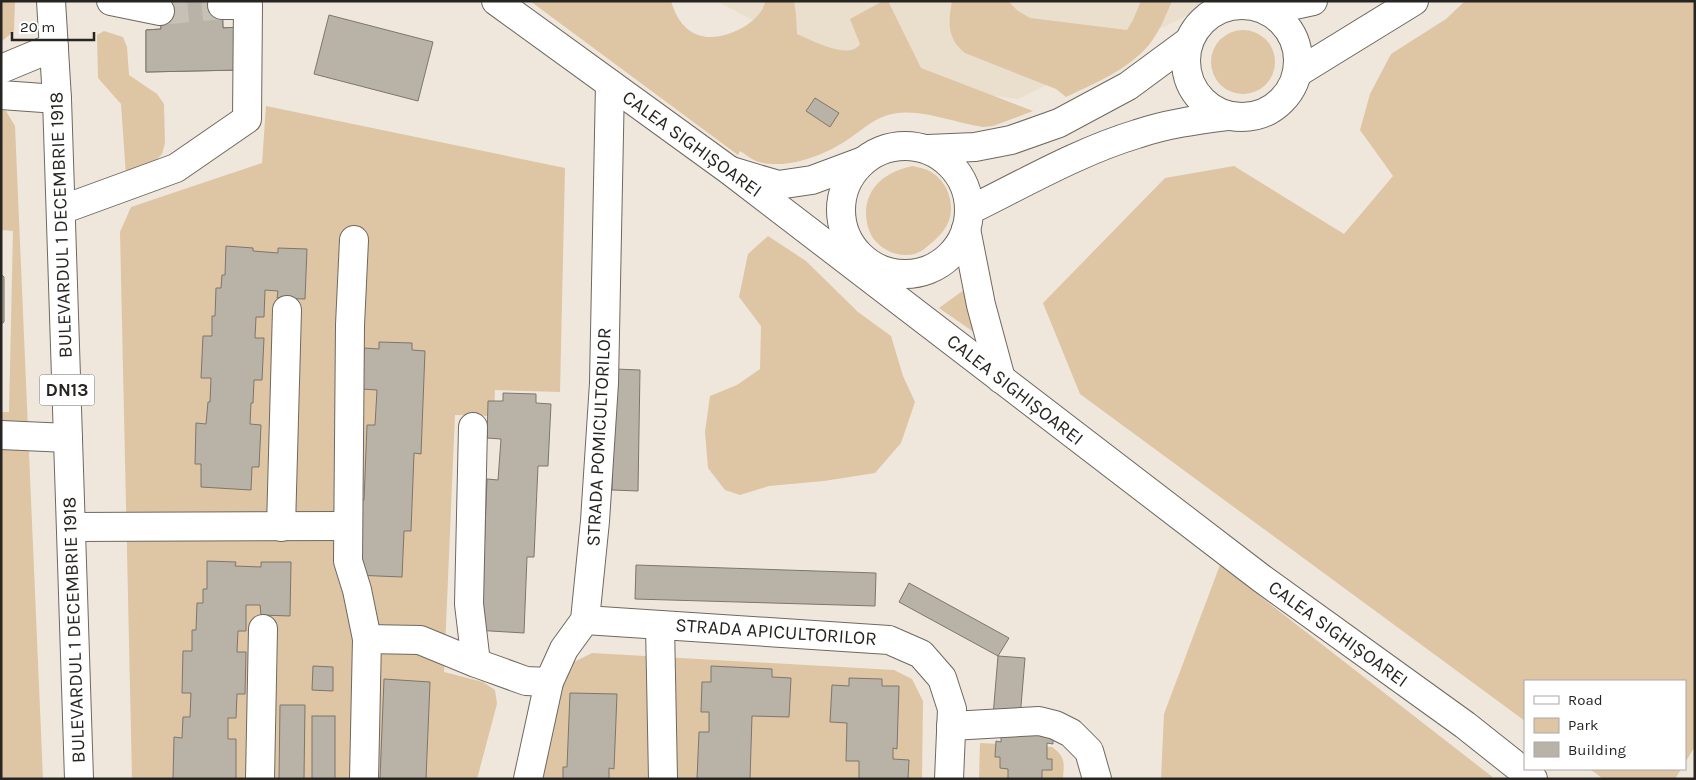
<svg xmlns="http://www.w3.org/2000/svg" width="1696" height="780" font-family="Karla,sans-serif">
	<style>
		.built { fill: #eadecc }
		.green { fill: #dec5a4 }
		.building { fill: #b9b2a7; stroke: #7d766c }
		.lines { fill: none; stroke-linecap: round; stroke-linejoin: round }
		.minor-tunnel { stroke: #c7c0b7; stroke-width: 28; stroke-dasharray: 28 14; stroke-linecap: butt }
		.minor-casing { stroke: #6f685f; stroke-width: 30 }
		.major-casing { stroke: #6f685f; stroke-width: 30 }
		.minor { stroke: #fff; stroke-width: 28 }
		.major { stroke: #fff; stroke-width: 28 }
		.labels { text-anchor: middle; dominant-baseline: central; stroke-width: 5; stroke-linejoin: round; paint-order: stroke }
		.shield { fill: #fff; stroke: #686664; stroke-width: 1 }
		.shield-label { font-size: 18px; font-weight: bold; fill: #272521 }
		.street-label { font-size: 19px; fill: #272521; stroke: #fff }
	</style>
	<rect width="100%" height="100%" fill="#efe7dc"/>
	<polygon class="built" points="716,1 1216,1 1018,99 867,80"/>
	<g class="green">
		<polygon points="1,1 15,1 14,31 1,42"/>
		<path d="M530,1H671C683,42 714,45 747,25C755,19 764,11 765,1H794L796,15L797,34C812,40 849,61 860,44L850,19L883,1H888L921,68L1033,111L993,126L983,127C953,123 922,108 892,114C876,117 863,129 850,138C826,155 786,171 756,161C751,159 745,154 740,151L738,155Z"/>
		<path d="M952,1H1008L1018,11L1030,18L1127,30L1133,20L1141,1H1172C1165,17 1159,33 1148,46C1126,71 1095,83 1066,97L1056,89L965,53C947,39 948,23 952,1Z"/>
		<polygon points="1465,1 1695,1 1695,746 1685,763 1685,681 1525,681 1525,721 1080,394 1043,303 1165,178 1234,166 1344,234 1393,176 1360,130 1370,94 1391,54 1446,19"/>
		<circle cx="1243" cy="62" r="32"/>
		<polygon points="104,31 123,37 127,47 129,75 157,94 164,104 165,143 162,154 155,161 126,176 121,104 98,78 97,35"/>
		<polygon points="266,106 565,168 560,392 495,390 494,416 455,415 444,672 483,682 495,690 497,704 477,779 132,779 120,232 131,207 262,163"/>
		<polygon points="1,110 6,111 15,126 43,779 1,779 1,412 9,412 13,231 1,230"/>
		<path d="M913,166C921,168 928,169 934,174C949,184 956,209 947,225C944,231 939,236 935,240C931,243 927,247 923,250C906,261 884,253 873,238C868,230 866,221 866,212C867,185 888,171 913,166Z"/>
		<polygon points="768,236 806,261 858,312 891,336 903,376 915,402 901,443 875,473 824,481 769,486 740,495 725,490 708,468 705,432 710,396 737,385 760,369 761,326 739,297 748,254"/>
		<polygon points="968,287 981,337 939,308"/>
		<polygon points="1220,565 1495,779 1161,779 1164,714"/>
		<polygon points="592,653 894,670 912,679 923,701 922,779 536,779 560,688 574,662"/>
		<path d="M980,743L1052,747C1066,757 1064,763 1063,779H979Z"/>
		<polygon points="1590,769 1681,769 1675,779 1603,779"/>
	</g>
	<g class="building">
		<polygon points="160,1 222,1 223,28 239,27 239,70 146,72 146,30 161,29"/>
		<polygon points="160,1 222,1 223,28 239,27 239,70 146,72 146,30 161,29"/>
		<polygon points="329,15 433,42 418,101 314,74"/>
		<polygon points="815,98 839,113 830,127 806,111"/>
		<polygon points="226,246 253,248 253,251 278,253 278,248 307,249 305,299 277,298 278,291 265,290 264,317 256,317 255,338 264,338 262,380 254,380 253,403 251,403 250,424 261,425 259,467 252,467 251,490 201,487 201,464 195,464 196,423 206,424 208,402 210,402 211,378 201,378 203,336 212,336 212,316 215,316 216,288 221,288 222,275 225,275"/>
		<polygon points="1,274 4,277 4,322 1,324"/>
		<polygon points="379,342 412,343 412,350 425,351 421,454 414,453 411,531 404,531 402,577 354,575 357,499 364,500 367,425 375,425 377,390 362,389 364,348 379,349"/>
		<polygon points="615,369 640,370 638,491 612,490"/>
		<polygon points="503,393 536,394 536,403 551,404 548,466 538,466 534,557 527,557 524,633 474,630 484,555 487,479 498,480 501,439 487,438 488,401 503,401"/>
		<polygon points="207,561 236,562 235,566 261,567 261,562 291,562 290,616 261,615 260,605 246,605 246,631 238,631 237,652 246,652 245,694 237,694 236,718 228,718 228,739 236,739 236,779 173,779 174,737 182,738 183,717 190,717 191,693 182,693 183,651 192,651 192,630 196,630 197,603 203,603 203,589 207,589"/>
		<polygon points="636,565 876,573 875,606 635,599"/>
		<polygon points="909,583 1009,638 998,656 899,602"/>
		<polygon points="998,656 1025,658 1020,718 993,716"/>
		<polygon points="313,666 333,667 333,691 312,690"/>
		<polygon points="711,666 772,669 772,677 791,678 789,717 752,716 750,779 697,779 699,732 709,732 709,712 701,712 702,682 711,682"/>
		<polygon points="849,678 882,679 882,686 899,686 897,749 893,748 893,759 909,760 908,779 859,779 859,761 846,761 847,723 830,722 832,685 849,686"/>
		<polygon points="384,679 430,682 426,779 380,779"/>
		<polygon points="570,693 617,694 614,769 609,768 609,779 563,779 563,767 567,767"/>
		<polygon points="280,705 305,705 304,779 279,779"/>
		<rect x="312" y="716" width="23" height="63"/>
		<polygon points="1001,727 1053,729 1053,744 1047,743 1047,759 1052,759 1052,770 1042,770 1042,779 1008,779 1008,769 1000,768 1000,757 995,757 996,741 1001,742"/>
	</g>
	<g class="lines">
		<polyline class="minor-tunnel" points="160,11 222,5"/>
		<g class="minor-casing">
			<g id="minor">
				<polyline points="111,1 160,11"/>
				<circle cx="1242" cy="61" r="56"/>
				<polyline points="1267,11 1313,1"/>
				<polyline points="1,69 54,47"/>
				<polyline points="1297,73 1414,1"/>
				<polyline points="1,95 57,99"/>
				<circle cx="905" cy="210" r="64"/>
				<polyline points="928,149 975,147 1011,140 1059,123 1128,86 1189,41"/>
				<polyline points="731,171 778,185 812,180 863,161"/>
				<polyline points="61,210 176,168 247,119 248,5 222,5"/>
				<path d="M970,210C1023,184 1080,151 1137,134C1166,124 1196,120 1227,116"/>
				<polyline points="966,229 981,305 1001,379"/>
				<polyline points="354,240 350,325 348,561 357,590 367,639 364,779"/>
				<polyline points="473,427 469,604 476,663"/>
				<polyline points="1,435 68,438"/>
				<polyline points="71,527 348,526"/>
				<polyline points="281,527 287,310"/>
				<polyline points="585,620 889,640 921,654 942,678 952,709 949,779"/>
				<polyline points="660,625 663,779"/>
				<polyline points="367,639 420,640 476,663 526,681 549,682"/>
				<polyline points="951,726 1039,721 1055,725 1071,733 1089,751 1097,779"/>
				<polyline points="260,779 263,629"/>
				<polyline points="528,779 549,682 564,649 585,620 595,521 604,383 610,84"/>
			</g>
		</g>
		<g class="major-casing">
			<g id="major">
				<polyline points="51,1 57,99 79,779"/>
				<polyline points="496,1 729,170 1261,578 1465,725 1533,779"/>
			</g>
		</g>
		<use href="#minor" class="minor"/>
		<use href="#major" class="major"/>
	</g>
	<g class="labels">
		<rect class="shield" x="39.5" y="374.5" width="55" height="31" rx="4"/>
		<g class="shield-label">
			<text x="67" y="390">DN13</text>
		</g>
		<g class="street-label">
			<text transform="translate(692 144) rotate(36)">CALEA SIGHIȘOAREI</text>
			<text transform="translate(61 225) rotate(-92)">BULEVARDUL 1 DECEMBRIE 1918</text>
			<text transform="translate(1015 390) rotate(38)">CALEA SIGHIȘOAREI</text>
			<text transform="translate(599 437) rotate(-87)">STRADA POMICULTORILOR</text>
			<text transform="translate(74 630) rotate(-92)">BULEVARDUL 1 DECEMBRIE 1918</text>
			<text transform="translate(776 632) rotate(4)">STRADA APICULTORILOR</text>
			<text transform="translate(1338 634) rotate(36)">CALEA SIGHIȘOAREI</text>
		</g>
	</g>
	<rect width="1696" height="780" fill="none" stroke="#272521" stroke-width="5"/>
	<rect x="1524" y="680" width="162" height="90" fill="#ffffff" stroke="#a9a8a6"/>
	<rect x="1534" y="696" width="25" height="8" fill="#ffffff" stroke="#a9a8a6"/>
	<text x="1568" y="705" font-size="15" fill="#272521">Road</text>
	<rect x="1534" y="718" width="25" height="15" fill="#dec5a4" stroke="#a9a8a6"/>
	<text x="1568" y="730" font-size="15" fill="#272521">Park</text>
	<rect x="1534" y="742" width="25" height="15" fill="#b9b2a7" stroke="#a9a8a6"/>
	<text x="1568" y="755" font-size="15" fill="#272521">Building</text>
	<path d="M12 32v8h82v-8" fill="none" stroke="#272521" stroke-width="2.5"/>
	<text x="20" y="32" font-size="15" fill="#272521" stroke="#ffffff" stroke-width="4" paint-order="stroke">20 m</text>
</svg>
